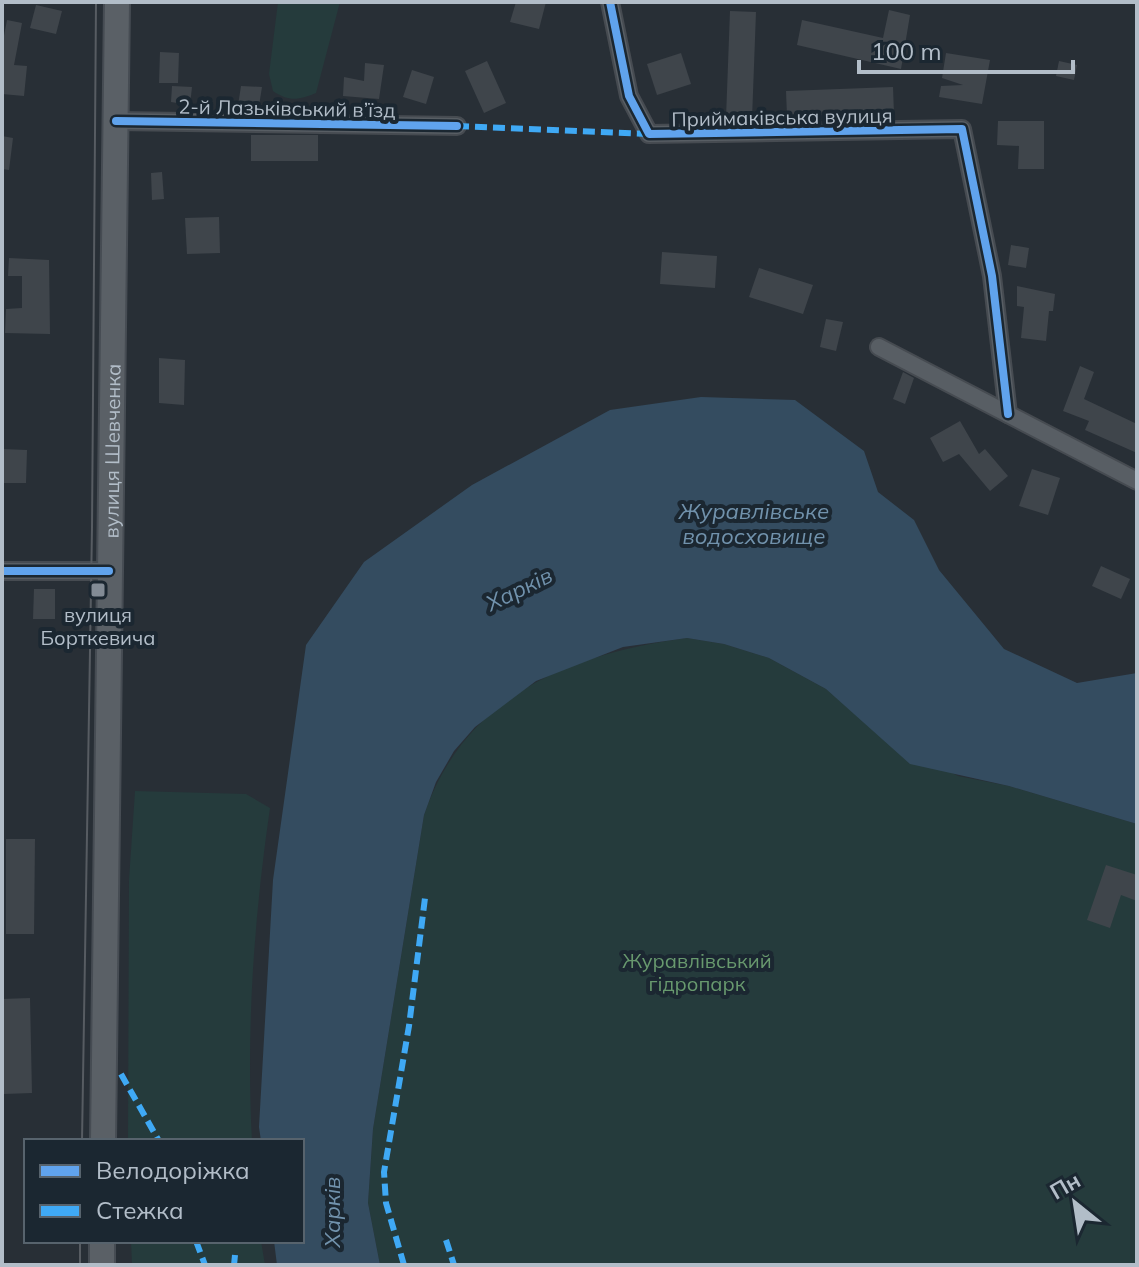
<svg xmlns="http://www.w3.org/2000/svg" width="1139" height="1267" font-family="Mulish,sans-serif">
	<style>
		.green { fill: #253b3c }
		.water { fill: #344c60 }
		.building { fill: #3f454b }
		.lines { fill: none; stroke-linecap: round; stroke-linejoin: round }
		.minor-casing { stroke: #464b51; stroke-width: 20 }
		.primary-casing { stroke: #464c53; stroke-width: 28 }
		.minor { stroke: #585e64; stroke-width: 16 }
		.primary { stroke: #5a6066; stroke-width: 24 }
		.tram { stroke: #575c62; stroke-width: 2 }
		.quiet { stroke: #3fa9f5; stroke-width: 6; stroke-dasharray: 12 6; stroke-linecap: butt }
		.cycleway-casing { stroke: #1b2731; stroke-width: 13 }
		.cycleway { stroke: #60a3ed; stroke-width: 8 }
		.poi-dot { fill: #828b95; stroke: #1b2731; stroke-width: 3 }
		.labels { text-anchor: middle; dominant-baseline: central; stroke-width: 8; stroke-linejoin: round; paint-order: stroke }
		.street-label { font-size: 20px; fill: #b2bdc8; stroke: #1b2731 }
		.poi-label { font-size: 20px; fill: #b2bdc8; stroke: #1b2731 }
		.park-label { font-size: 20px; fill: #68996e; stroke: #1b2731 }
		.water-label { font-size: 22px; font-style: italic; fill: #7192ac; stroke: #1b2731 }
	</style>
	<rect width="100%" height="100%" fill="#282f36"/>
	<g class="green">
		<path d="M278,2H340L316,93C299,100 289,102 273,91L269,74Z"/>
		<path d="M687,638L724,644L769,658L826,689L876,732L958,776L1009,786L1137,824V1265H380L368,1203L373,1129L424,815C465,695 570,654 687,638Z"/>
		<path d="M135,791L246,794L270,808C254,917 246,1030 252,1141H128L129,880Z"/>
		<polygon points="131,1241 261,1241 265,1265 132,1265"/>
	</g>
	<polygon class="water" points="701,397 795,400 864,451 878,492 914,520 939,570 1004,649 1077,683 1137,673 1137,824 1009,786 910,764 826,689 769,658 724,644 687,638 623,647 536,681 475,727 454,751 436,782 424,815 373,1129 368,1203 380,1265 277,1265 274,1241 302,1241 302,1141 261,1141 259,1127 273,880 306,645 364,562 472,485 610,410"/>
	<g class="building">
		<polygon points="516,2 546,2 539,29 510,22"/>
		<polygon points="36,5 62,11 56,34 30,28"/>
		<polygon points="889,10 910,15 901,69 797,45 802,20 883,38"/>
		<polygon points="730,11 756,12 752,119 726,118"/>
		<polygon points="7,20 22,23 14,65 27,66 24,96 2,94 2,46"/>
		<polygon points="160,52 179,53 178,83 159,83"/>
		<polygon points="681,53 691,84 657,95 647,64"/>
		<polygon points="946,53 990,60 982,104 939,97 941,86 963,85 942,78"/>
		<polygon points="487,61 506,103 484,113 465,71"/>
		<polygon points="1059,61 1077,65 1074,80 1056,76"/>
		<polygon points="365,63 384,65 379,99 343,96 344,77 364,81"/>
		<polygon points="412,70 434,77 426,104 403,97"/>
		<polygon points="172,86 192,87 190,105 171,102"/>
		<polygon points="241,86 262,87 258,112 237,112"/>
		<polygon points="893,87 894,114 787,116 786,91"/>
		<polygon points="998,121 1044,121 1044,169 1018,169 1019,146 997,145"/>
		<rect x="251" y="135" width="67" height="26"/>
		<polygon points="2,136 13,138 9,170 2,169"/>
		<polygon points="162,172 164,199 152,200 151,173"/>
		<polygon points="219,217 220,253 187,254 185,218"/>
		<polygon points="1011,245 1029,248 1026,268 1008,265"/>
		<polygon points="662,252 717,256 715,288 660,284"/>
		<polygon points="9,258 49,260 50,334 5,333 6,309 22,308 22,276 8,276"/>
		<polygon points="759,268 813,285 803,314 749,297"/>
		<polygon points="1017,286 1055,294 1053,311 1049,311 1046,341 1021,338 1024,307 1017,306"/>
		<polygon points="826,319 843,322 836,351 820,347"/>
		<polygon points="159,358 185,360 184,405 159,403"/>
		<polygon points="1080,366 1094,372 1084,399 1137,424 1137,453 1085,430 1089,421 1063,411"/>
		<polygon points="903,372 914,378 905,404 893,399"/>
		<polygon points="960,421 979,454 985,449 1008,476 990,491 959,454 943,462 930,438"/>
		<polygon points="2,449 27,450 26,483 2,483"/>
		<polygon points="1032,469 1060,478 1048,515 1019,506"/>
		<polygon points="1101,566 1130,579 1121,599 1092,586"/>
		<polygon points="34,589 55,589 55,619 33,619"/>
		<polygon points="6,839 35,839 34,934 6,934"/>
		<polygon points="1106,865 1137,875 1137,901 1121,895 1110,928 1087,920"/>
		<polygon points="30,998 32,1093 4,1094 2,999"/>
	</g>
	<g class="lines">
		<g class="minor-casing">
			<g id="minor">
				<polyline points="610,2 629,96 649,134 962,129 992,276 1008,414"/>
				<polyline points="116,121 457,126"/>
				<polyline points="879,347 1137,481"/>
				<polyline points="2,571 109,571"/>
			</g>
		</g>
		<g class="primary-casing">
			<g id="primary">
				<path id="s1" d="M103,1141L117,2"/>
				<polyline points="102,1265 102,1241"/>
			</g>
		</g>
		<use href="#minor" class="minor"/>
		<use href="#primary" class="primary"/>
		<g class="tram">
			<polyline points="82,1141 92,528 96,2"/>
			<polyline points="80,1265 80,1241"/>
		</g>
		<g class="quiet">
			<polyline points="457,126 649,134"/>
			<polyline points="121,1074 159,1141"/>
			<polyline points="446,1240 454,1265"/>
			<polyline points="196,1241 205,1265"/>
			<polyline points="234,1265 235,1255"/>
			<polyline points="404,1265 386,1203 384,1172 409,1026 425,898"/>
		</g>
		<g class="cycleway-casing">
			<g id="cycleway">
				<polyline points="610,2 629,96 649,134 962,129 992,276 1008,414"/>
				<polyline points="116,121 457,126"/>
				<polyline points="2,571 109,571"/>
			</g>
		</g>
		<use href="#cycleway" class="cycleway"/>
	</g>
	<rect class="poi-dot" x="90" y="582" width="16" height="16" rx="4"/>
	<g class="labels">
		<g class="street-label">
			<text transform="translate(287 108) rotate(1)">2-й Лазьківський в’їзд</text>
			<text transform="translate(782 117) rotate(-1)">Приймаківська вулиця</text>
			<text stroke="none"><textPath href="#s1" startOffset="690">вулиця Шевченка</textPath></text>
		</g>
		<g class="poi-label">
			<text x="98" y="614">вулиця<tspan x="98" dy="23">Борткевича</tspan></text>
		</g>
		<g class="park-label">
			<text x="697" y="960">Журавлівський<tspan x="697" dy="23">гідропарк</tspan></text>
		</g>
		<g class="water-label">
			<text x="754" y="511">Журавлівське<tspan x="754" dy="25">водосховище</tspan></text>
			<text transform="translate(519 589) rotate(-26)">Харків</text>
			<text transform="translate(332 1212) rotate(-90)">Харків</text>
		</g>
	</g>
	<rect width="1139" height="1267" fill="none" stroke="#b2bdc8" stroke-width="8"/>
	<rect x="24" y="1139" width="280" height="104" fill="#1b2731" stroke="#57636d" stroke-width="2"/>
	<rect x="40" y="1165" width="40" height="12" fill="#60a3ed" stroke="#57636d" stroke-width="2"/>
	<text x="96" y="1179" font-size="24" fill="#b2bdc8">Велодоріжка</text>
	<rect x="40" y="1205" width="40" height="12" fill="#3fa9f5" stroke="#57636d" stroke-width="2"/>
	<text x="96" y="1219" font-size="24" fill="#b2bdc8">Стежка</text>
	<g transform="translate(1075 1203) rotate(330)" stroke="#1b2731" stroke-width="6" paint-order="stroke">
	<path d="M0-6L14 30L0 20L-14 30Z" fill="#b2bdc8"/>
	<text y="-12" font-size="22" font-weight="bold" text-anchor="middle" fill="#b2bdc8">Пн</text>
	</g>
	<path d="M859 60v12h214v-12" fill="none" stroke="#b2bdc8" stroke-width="4"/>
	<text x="871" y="60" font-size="24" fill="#b2bdc8" stroke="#1b2731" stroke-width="6" paint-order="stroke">100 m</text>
</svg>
